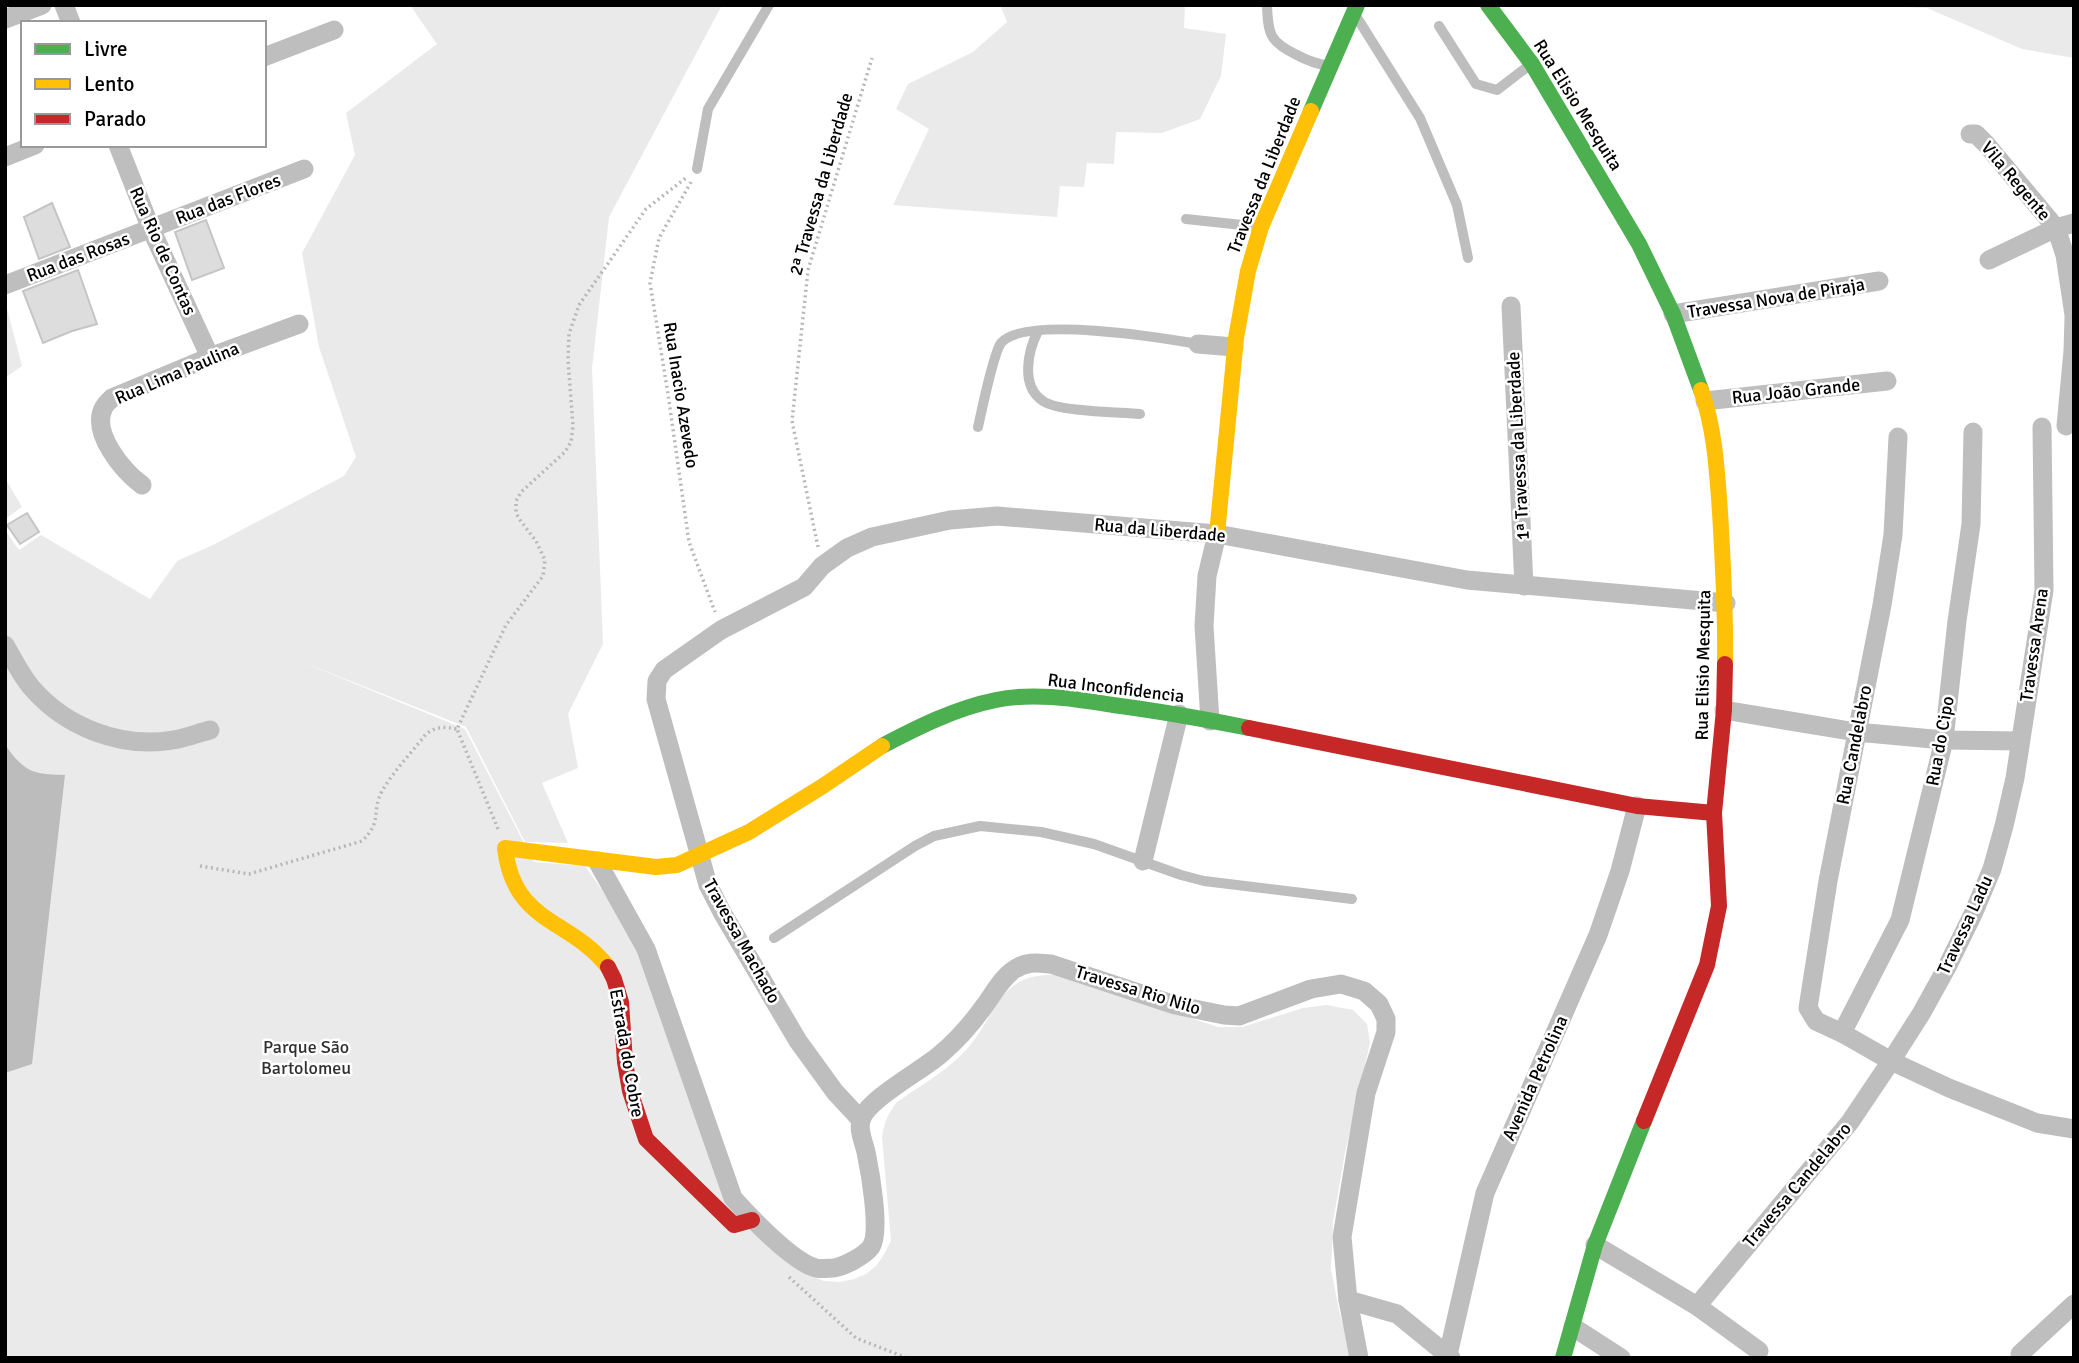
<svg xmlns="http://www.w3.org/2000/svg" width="2079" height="1363" font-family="Signika,sans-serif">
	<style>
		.green { fill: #eaeaea }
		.water { fill: #bcbcbc }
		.building { fill: #ddd; stroke: #c5c5c5; stroke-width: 2 }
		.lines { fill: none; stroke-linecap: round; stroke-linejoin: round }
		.path { stroke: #b8b8b8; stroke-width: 3.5; stroke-dasharray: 2 3.5; stroke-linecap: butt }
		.lane { stroke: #bebebe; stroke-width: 10 }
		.street { stroke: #bebebe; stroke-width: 19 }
		.fast { stroke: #4caf50; stroke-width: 16 }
		.slow { stroke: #ffc107; stroke-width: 16 }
		.jam { stroke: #c62828; stroke-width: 16 }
		.labels { text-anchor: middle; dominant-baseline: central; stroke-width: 5; stroke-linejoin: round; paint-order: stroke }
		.street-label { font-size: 18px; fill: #000; stroke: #fff }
		.park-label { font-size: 18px; fill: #303030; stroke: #fff }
	</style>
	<rect width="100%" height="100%" fill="#fff"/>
	<g class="green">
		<path d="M410,5H722L609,217L592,368L603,644L568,714L578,768L542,783L568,843L525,842L466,727L295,659L465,729L534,862L585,866L635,937L727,1200L808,1275L824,1281L840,1282L854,1279L866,1274L876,1266L883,1256L891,1241L882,1137C884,1123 888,1113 897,1102C918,1087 944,1073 963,1053C998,1018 995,972 1058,975L1218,1027H1242L1303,1008L1327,1005L1353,1010L1367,1024L1370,1043L1345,1153L1333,1222L1331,1269L1340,1315L1354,1358H5V530L19,550L41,535L150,599L177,561L213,545L344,476L356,457L319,347L302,253L355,155L346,113L437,44Z"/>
		<polygon points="1000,5 1185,5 1184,28 1226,34 1221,76 1200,119 1162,133 1116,132 1114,164 1087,163 1084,187 1060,186 1057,217 893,205 929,129 896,109 908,84 973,52 1007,22"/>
		<polygon points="1856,5 2074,5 2074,58 2022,49 1927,8"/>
		<polygon points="5,301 22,366 5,378"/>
		<polygon points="5,478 22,507 5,519"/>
	</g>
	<path class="water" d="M5,745C26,773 32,774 65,775L32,1064L5,1073Z"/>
	<g class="building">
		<polygon points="52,203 70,247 39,259 24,217"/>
		<polygon points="206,220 224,268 192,280 175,232"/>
		<polygon points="78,270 97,324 72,331 43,343 23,291"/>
		<polygon points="27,513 39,532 20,544 7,525"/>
	</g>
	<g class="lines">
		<g class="path">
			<polyline points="691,182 659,238 650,283 668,394 689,542 715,612"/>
			<polyline points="818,547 792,421 808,270 872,58"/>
			<polyline points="498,829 457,729 506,625 543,576 545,560 536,541 520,520 516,513 516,501 521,492 565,452 571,442 573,426 568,360 569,334 579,305 646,209 687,177"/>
			<path d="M200,866L249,874L362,841C383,821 371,812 382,791C393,772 412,752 426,734C437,726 444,727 457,729"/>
			<polyline points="789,1277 856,1338 907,1358"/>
		</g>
		<g class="lane">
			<path d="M1267,5C1268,35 1270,42 1297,55C1308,61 1317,64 1329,66"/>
			<polyline points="1356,16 1420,118 1457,205 1468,258"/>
			<polyline points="1439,26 1476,84 1497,90 1531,64"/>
			<polyline points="697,169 708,109 769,5"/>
			<polyline points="1186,219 1261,227"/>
			<path d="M1038,331C1028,351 1020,386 1043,401C1059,412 1118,412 1140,414"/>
			<path d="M978,427C982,410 993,354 1001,343C1024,315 1163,338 1198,344"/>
			<polyline points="774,938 915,846 934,836 980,826 1041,832 1094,844 1181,875 1204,881 1352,899"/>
		</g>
		<g class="street">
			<polyline points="64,5 71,23"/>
			<polyline points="5,19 42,5"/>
			<polyline points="264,57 334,30"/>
			<polyline points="1970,134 1976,134 1986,144 2056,228 2065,255 2074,315"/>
			<polyline points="118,145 151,229 210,357"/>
			<polyline points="5,157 35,145"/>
			<polyline points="1989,260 2056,228 2074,223"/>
			<polyline points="5,285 304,169"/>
			<polyline points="1511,306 1524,586"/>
			<polyline points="1673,314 1879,281"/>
			<polyline points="1198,344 1234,347"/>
			<polyline points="1705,401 1887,381"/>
			<polyline points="2066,426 2073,351 2074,318"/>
			<polyline points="1898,437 1893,535 1882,605 1828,881 1808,1008 1816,1021 1842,1033 1891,1061 1949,1088 2037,1123 2074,1129"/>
			<path d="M142,485C123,471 90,432 104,407C106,403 109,401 112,398L210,357L299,324"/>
			<path d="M5,645C13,659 21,675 31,687C65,727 121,749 173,740C186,738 198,733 210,730"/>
			<polyline points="1724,710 1856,732 1944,740 2020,741"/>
			<polyline points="1210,721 1204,626 1207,576 1217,534"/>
			<path d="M597,861L646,949L733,1198C750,1217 790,1259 813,1267C819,1270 827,1268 834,1268C845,1266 864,1256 871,1247C881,1232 870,1171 866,1152C864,1143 858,1130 861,1121C865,1100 925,1069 942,1053C957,1040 973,1022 985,1005C994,993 1002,977 1015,969C1027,961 1038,963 1051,964L1175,1005L1224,1015L1239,1016L1311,989L1341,984L1364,991L1379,1004L1386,1019V1032L1366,1093L1342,1237L1348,1300L1359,1358"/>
			<polyline points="1143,861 1179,714"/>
			<polyline points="1842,1033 1900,920 1944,740 1957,621 1971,524 1973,432"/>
			<polyline points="861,1120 835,1092 798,1041 723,914 708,885 656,699 657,681 664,670 721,630 804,587 822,566 847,548 872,537 950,520 997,516 1217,534 1467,580 1726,603"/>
			<polyline points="1595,1245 1697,1306 1759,1351"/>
			<polyline points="1348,1300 1397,1314 1451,1358"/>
			<polyline points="1697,1306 1850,1122 1891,1061 1921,1014 1947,967 1973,914 1992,869 2004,826 2015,778 2044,590 2042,427"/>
			<polyline points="1573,1327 1621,1358"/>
			<polyline points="2020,1354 2074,1304"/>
			<polyline points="1448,1355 1485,1193 1598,935 1620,871 1637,806"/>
		</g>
		<g class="fast">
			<polyline points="1488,5 1532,64 1639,244 1673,314 1701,390"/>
			<polyline points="1311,111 1357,5"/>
			<path d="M882,746C918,727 956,708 996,700C1034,692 1075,699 1113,705C1159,711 1204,719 1249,728"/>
			<polyline points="1563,1358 1595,1245 1644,1121"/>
		</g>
		<g class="slow">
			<path d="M1701,390C1715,429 1717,471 1720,512C1723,563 1726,613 1725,664"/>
			<polyline points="1217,534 1236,338 1248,271 1261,227 1311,111"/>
			<path d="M608,967C569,917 514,925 505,848L656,867L677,865L749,832L823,786L882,746"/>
		</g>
		<g class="jam">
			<polyline points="1249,728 1637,806 1714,813"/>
			<polyline points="608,967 614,979 621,1002 625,1062 630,1091 646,1139 734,1225 752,1220"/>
			<polyline points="1644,1121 1707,965 1719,906 1714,813 1724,710 1725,664"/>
		</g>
	</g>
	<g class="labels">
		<g class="street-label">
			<text transform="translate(1578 105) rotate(58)">Rua Elisio Mesquita</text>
			<text transform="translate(1264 175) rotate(-68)">Travessa da Liberdade</text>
			<text transform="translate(2016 181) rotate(50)">Vila Regente</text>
			<text transform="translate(821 184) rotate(-74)">2ª Travessa da Liberdade</text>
			<text transform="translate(228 199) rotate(-21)">Rua das Flores</text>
			<text transform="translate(163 251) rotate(66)">Rua Rio de Contas</text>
			<text transform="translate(78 257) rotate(-21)">Rua das Rosas</text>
			<text transform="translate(1776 298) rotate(-9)">Travessa Nova de Piraja</text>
			<text transform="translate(177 373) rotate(-23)">Rua Lima Paulina</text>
			<text transform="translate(1796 391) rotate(-6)">Rua João Grande</text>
			<text transform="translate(681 395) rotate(81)">Rua Inacio Azevedo</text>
			<text transform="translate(1518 446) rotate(-93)">1ª Travessa da Liberdade</text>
			<text transform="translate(1160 530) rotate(5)">Rua da Liberdade</text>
			<text transform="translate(2034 645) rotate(-82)">Travessa Arena</text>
			<text transform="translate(1703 665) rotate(-89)">Rua Elisio Mesquita</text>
			<text transform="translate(1116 688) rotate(7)">Rua Inconfidencia</text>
			<text transform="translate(1940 741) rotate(-80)">Rua do Cipo</text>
			<text transform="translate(1854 745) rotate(-79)">Rua Candelabro</text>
			<text transform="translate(1965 925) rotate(-65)">Travessa Ladu</text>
			<text transform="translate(742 941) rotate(61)">Travessa Machado</text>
			<text transform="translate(1138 990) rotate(17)">Travessa Rio Nilo</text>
			<text transform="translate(627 1053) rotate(80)">Estrada do Cobre</text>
			<text transform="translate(1535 1078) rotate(-66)">Avenida Petrolina</text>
			<text transform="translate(1797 1185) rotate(-50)">Travessa Candelabro</text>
		</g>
		<g class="park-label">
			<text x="306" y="1047">Parque São<tspan x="306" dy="21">Bartolomeu</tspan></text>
		</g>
	</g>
	<rect width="2079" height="1363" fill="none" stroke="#000000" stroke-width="14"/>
	<rect x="21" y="21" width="245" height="126" fill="#ffffff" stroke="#999999" stroke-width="2"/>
	<rect x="35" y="44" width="35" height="10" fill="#4caf50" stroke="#999999" stroke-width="2"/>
	<text x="84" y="56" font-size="21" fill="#000000">Livre</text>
	<rect x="35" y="79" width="35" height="10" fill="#ffc107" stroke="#999999" stroke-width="2"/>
	<text x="84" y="91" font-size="21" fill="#000000">Lento</text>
	<rect x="35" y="114" width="35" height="10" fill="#c62828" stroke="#999999" stroke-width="2"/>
	<text x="84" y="126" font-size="21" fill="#000000">Parado</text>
</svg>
